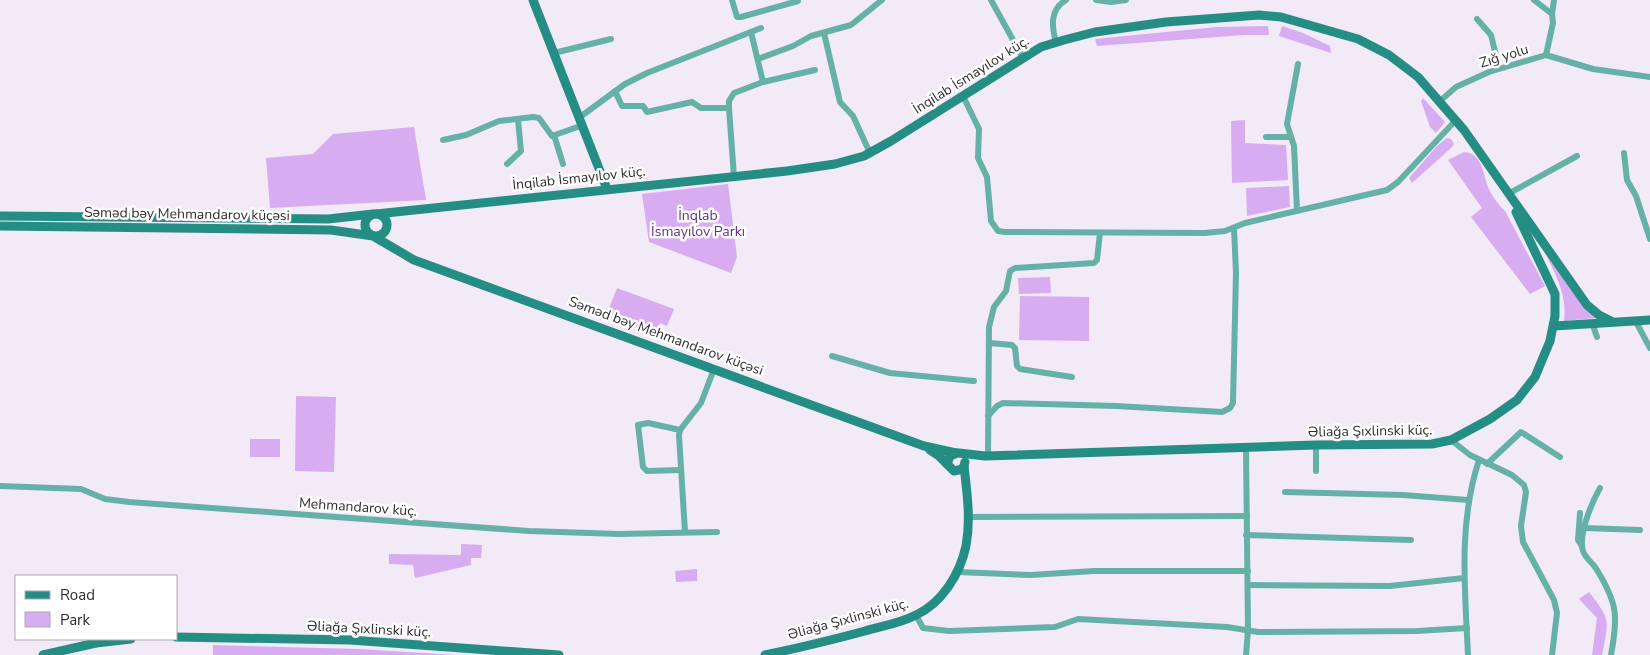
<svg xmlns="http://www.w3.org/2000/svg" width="1650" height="655" font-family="'Nunito Sans',sans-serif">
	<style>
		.green { fill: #d8acf1 }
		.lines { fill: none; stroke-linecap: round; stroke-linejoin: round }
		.minor { stroke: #65b1a8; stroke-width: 6 }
		.secondary { stroke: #258e84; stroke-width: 9 }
		.labels { text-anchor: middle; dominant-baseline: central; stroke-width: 5; stroke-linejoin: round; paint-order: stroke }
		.street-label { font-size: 14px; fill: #302d32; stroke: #fff }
		.park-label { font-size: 14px; fill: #672e82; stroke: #fff }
	</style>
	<rect width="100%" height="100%" fill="#f2eaf7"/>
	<g class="green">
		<polygon points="1268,26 1269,35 1244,35 1097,46 1095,39 1217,27"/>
		<polygon points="1282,26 1303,33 1330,46 1331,53 1279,36"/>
		<polygon points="1423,98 1445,122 1436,133 1430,127 1421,101"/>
		<polygon points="1245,120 1245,143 1286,145 1288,180 1232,183 1231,121"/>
		<polygon points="414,127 426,200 270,208 266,158 313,154 333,134"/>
		<polygon points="1447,138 1451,139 1454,144 1451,148 1412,183 1409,178 1437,146"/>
		<path d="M1464,152C1483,153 1483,176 1489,189C1493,198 1498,204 1505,211L1545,286L1530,294L1471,217L1482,208L1448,160Z"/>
		<polygon points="728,184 737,257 731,273 649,242 642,194"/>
		<polygon points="1289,186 1290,207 1247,216 1246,188"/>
		<path d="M1540,243L1596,318L1564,321C1568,292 1552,268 1540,243Z"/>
		<polygon points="1050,277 1051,293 1019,294 1018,278"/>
		<polygon points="617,288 674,309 667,326 660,323 656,334 606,316"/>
		<polygon points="1020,296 1089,297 1089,341 1019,340"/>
		<polygon points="296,396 336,397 334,472 295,471"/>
		<rect x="250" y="439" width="30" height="18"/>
		<polygon points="461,544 482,545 481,558 471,558 471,565 415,578 413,565 389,564 389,554 461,555"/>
		<polygon points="697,569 697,581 676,582 675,571"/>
		<path d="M1589,592C1611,620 1609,621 1602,655H1592L1597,618L1579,599Z"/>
		<polygon points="213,645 358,649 457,655 213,655"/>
	</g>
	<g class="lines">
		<g class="minor">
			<polyline points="732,0 737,17 741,17 798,1"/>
			<polyline points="991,0 1023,58"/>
			<polyline points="1096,0 1111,2 1126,0"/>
			<polyline points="1552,14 1554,0"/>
			<polyline points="1477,19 1491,35 1499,68"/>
			<polyline points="751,32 763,82"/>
			<polyline points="824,33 840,102 853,116 870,153"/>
			<path d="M1056,43C1052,27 1049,10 1066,0"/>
			<polyline points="554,53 611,39"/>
			<polyline points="1546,55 1593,69 1650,77"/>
			<polyline points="758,59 793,46 811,36 851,25 882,0"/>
			<polyline points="615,91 622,106 643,106 647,112 692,102 701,108 729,108"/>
			<polyline points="963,96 979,129 978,158 987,177 991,221 998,231 1005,232 1205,233 1225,231 1245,223 1387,190 1398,182 1456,120"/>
			<polyline points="1440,101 1456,87 1489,72 1546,55 1553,23 1552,14 1534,0"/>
			<polyline points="580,117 625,84 647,73 761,28"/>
			<polyline points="554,135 563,164"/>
			<polyline points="1266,137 1291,137"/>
			<polyline points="443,140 466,135 499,121 533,117 539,118 552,136 583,125"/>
			<polyline points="1624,153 1627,180 1636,196 1650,239"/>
			<polyline points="507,164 521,151 518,120"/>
			<polyline points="734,177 729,108 729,101 734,93 763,82 815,70"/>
			<polyline points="1508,194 1577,156"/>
			<polyline points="1297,211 1294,146 1287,124 1298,64"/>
			<polyline points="1635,320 1650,348"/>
			<polyline points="1592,323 1597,337"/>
			<polyline points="989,343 1012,345 1015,348 1017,366 1020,369 1072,377"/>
			<polyline points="832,356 890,373 974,381"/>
			<polyline points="988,416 997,406 1003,403 1116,406 1222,412 1230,408 1233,403 1236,273 1234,228"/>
			<polyline points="680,430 648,423 638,425 643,467 647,471 681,470"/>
			<polyline points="1451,440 1470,455 1512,475 1524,485 1526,492 1521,526 1523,542 1554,600 1557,613 1552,655"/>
			<polyline points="988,456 989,327 994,307 1006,291 1010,271 1015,268 1094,263 1097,260 1100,233"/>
			<polyline points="1487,464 1521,432 1560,457"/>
			<polyline points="1316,471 1316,445"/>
			<polyline points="0,486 81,489 105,499 129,502 529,531 619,534 717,532"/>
			<path d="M1600,488C1592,502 1578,535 1583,551C1585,558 1593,563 1597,570C1618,604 1618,617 1611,655"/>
			<polyline points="1285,492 1403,495 1468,500"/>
			<polyline points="1580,513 1578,540 1582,546"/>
			<polyline points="969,517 1247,516"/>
			<polyline points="1585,528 1640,530"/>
			<polyline points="685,532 679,435 680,430 701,403 714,369"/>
			<polyline points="1246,535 1411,540"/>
			<polyline points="958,572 1031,575 1094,571 1248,571"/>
			<polyline points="1248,585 1390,586 1464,578"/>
			<polyline points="916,615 923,628 949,631 1055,627 1078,619 1227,627 1258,632 1417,631 1467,628"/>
			<polyline points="1246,655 1248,630 1246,448"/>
			<path d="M1468,655C1465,589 1458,524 1479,460"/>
		</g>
		<g class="secondary">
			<polyline points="533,0 607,189"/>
			<circle cx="376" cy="225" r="11"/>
			<polyline points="376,214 787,171 835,164 864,156 891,141 1041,47 1064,40 1095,32 1166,22 1259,15 1281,17 1358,39 1389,55 1418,77 1464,130 1587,305 1599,315 1611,321"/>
			<polyline points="0,216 328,219 373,214"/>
			<polyline points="0,226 331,230 373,236 414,260 924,446 956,453"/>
			<polyline points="1554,326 1650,320"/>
			<polyline points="930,450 939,456 954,471 963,469 965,462"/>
			<polyline points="959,453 985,456 1316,445 1432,444 1451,440 1490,419 1517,400 1535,377 1550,341 1555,316 1555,294 1516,212"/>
			<polyline points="947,464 950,456 957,453"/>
			<polyline points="176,637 350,640 559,655"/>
			<polyline points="43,655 96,643 131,639"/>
			<path d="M765,655C798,648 832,640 865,631C882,626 901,623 916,615C942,603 960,574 966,546C971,519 967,493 964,466"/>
		</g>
	</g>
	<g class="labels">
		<g class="street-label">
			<text transform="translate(1504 56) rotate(-17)">Zığ yolu</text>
			<text transform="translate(971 75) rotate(-32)">İnqilab İsmayılov küç.</text>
			<text transform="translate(579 178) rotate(-6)">İnqilab İsmayılov küç.</text>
			<text transform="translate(187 214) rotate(1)">Səməd bəy Mehmandarov küçəsi</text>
			<text transform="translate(666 336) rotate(20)">Səməd bəy Mehmandarov küçəsi</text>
			<text transform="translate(1370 431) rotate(-1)">Əliağa Şıxlinski küç.</text>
			<text transform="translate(358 507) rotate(4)">Mehmandarov küç.</text>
			<text transform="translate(848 619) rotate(-15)">Əliağa Şıxlinski küç.</text>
			<text transform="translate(369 629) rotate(3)">Əliağa Şıxlinski küç.</text>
		</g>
		<g class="park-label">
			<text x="698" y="215">İnqlab<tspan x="698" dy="16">İsmayılov Parkı</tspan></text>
		</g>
	</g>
	<rect x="15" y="575" width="162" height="65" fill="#ffffff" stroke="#acabad"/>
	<rect x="25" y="591" width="25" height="8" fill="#258e84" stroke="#acabad"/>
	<text x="60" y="600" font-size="15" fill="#302d32">Road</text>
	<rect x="25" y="612" width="25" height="15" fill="#d8acf1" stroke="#acabad"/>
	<text x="60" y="625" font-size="15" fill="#302d32">Park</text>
</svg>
